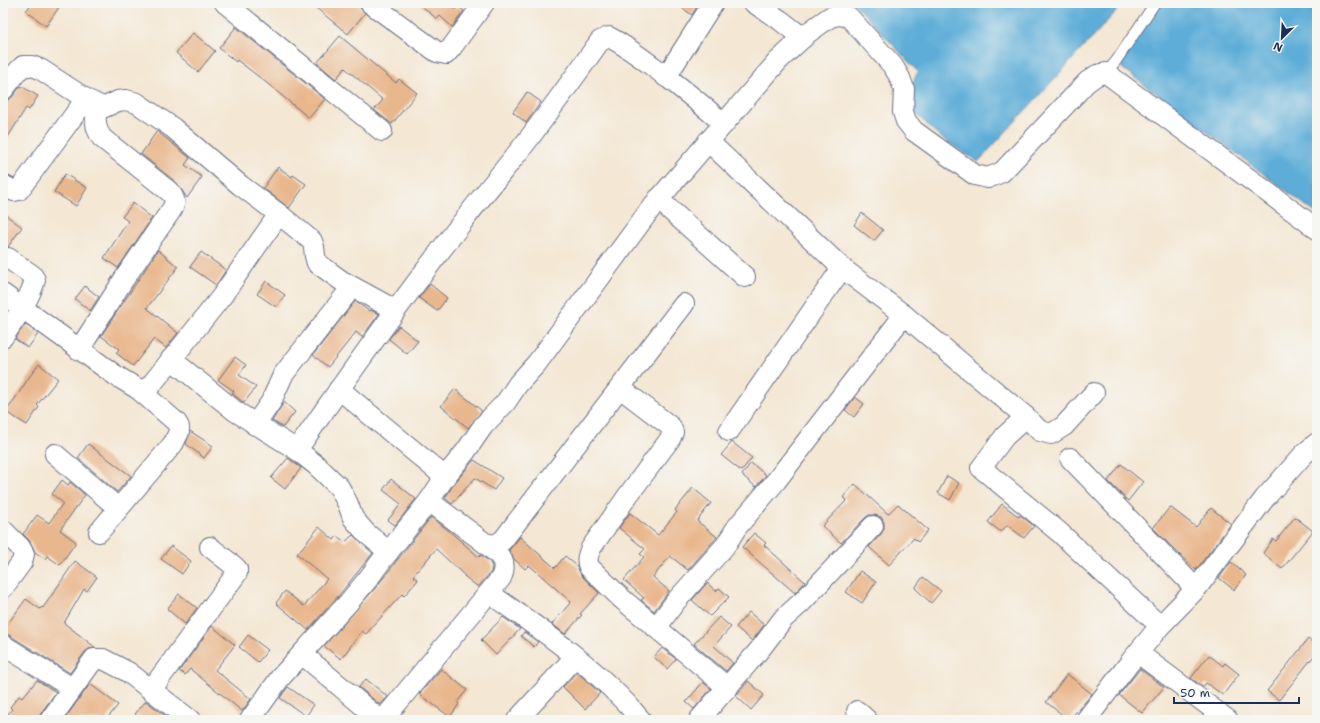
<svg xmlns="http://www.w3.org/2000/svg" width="1320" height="723" font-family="'Shantell Sans',sans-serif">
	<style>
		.water { fill: #5dadd8; stroke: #3c6e9b }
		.building { fill: #e9b78d }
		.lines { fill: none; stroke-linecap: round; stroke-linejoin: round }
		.service-casing { stroke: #676f87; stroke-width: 12 }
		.minor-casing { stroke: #676f87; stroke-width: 22 }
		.service { stroke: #fff; stroke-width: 10 }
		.minor { stroke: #fff; stroke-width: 20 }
	</style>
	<rect width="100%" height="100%" fill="#f6f6f2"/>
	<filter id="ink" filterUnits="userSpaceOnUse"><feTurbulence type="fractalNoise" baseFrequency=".025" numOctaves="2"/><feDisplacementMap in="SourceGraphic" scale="8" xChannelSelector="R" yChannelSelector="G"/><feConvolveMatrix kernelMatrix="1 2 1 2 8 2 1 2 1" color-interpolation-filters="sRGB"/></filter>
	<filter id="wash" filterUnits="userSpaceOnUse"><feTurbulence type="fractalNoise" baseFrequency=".012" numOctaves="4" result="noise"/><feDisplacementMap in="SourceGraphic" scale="16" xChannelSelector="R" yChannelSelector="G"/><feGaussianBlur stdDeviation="0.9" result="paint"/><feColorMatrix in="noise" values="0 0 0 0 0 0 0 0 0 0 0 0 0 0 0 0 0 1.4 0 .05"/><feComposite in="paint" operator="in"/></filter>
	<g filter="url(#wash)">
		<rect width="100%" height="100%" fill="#f4e7d3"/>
		<g class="water">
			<polygon points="854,3 1124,3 978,162 939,136 903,101 918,72"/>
			<polygon points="1162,3 1317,3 1317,214 1122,68 1121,48"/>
		</g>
		<g id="blocks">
			<g class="building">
				<polygon points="32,3 62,3 46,26 26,11"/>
				<polygon points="310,3 359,3 360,8 365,13 348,34"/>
				<polygon points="418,3 451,3 450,4 456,9 458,6 464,11 452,27 440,16 437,19"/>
				<polygon points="675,3 699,3 692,15"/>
				<polygon points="236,27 325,99 309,118 263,80 237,60 236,62 219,48"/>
				<polygon points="193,33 215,51 198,72 176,53"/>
				<polygon points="340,36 396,83 399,79 417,93 392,124 374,110 383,100 345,68 336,79 317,63"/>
				<polygon points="21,86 38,96 29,110 26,108 3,145 3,106 6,101 12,97"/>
				<polygon points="527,92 541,102 526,123 513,112"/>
				<polygon points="157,131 190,158 185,165 202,177 187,198 177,183 141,154"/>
				<polygon points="278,167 292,177 293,175 306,184 289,208 263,188"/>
				<polygon points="65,174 87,188 76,206 54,192"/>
				<polygon points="133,203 152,218 118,268 104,258 128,221 122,217"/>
				<polygon points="3,213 22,227 8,247 3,248"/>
				<polygon points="862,213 883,230 874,241 854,225"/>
				<polygon points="158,250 178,267 147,308 178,333 166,348 154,339 133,366 116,353 119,349 101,336"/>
				<polygon points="201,252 226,270 216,285 190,267"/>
				<polygon points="266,281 285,295 276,307 257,294"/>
				<polygon points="430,284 447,298 437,311 419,298"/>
				<polygon points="85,286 99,297 90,311 75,299"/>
				<polygon points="355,301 369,311 370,310 379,314 362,337 356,332 328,367 313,355"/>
				<polygon points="25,324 38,334 28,348 15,339"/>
				<polygon points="399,326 418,341 407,354 389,339"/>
				<polygon points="235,357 246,365 239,375 256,387 244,403 232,393 234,391 218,380"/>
				<polygon points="39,364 58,379 37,405 39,407 27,425 6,412 30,376"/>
				<polygon points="455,389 482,411 468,428 441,406"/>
				<polygon points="855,397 864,404 854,417 845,410"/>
				<polygon points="284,402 295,412 283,427 272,421"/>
				<polygon points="190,431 213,446 204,458 186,444"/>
				<polygon points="732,442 752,458 741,471 721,455"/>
				<polygon points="88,444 131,476 117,492 78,458"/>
				<polygon points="288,458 301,468 285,489 271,478"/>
				<polygon points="474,460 502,478 494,490 475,478 452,504 445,498 454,484"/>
				<polygon points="751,463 766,475 756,487 742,475"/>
				<polygon points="1121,464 1143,482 1128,501 1108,481"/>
				<polygon points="947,476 959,483 950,500 938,493"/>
				<polygon points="391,479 416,499 395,525 388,520 401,504 383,490"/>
				<polygon points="62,480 68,485 70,482 85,495 60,530 76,542 60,565 47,556 45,559 35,552 30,541 23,534 37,515 49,523 63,503 52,494"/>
				<polygon points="855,484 888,514 898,504 928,530 918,542 914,538 889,565 869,547 881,534 884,529 884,522 881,517 875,515 869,515 865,518 841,543 822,526 847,500 843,497"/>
				<polygon points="693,488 711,503 697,521 717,537 688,570 670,556 653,577 669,591 654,611 641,600 644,598 624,580 644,557 640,554 645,549 619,528 630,513 658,535 677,512 675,510"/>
				<polygon points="1002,504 1019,517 1020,515 1034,526 1024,538 1007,525 1001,532 988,522"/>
				<polygon points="1170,507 1196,527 1211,508 1231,524 1196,570 1185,560 1153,528"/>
				<polygon points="431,517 448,530 479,557 481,555 490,562 492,567 491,572 478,587 464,576 465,576 436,549 413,576 418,580 404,596 402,594 366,634 362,631 341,659 324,646 377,586"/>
				<polygon points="1295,517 1313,531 1282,569 1263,553 1273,539 1276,541"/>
				<polygon points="319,527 334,540 337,536 345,542 353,535 373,553 339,595 308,630 276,603 285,591 304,606 327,579 297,554"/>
				<polygon points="754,533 766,543 764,545 805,582 795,593 742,547"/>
				<polygon points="520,537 555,568 565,556 577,566 581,575 599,593 580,614 582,615 565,634 552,624 571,602 529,565 525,569 514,559 509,550"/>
				<polygon points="171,546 191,561 182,574 161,559"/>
				<polygon points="75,561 97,577 87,591 84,589 64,623 96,648 89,649 85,652 70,673 9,635 3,634 3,630 26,599 40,609 42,607 43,608"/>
				<polygon points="1231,562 1246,575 1234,590 1219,578"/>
				<polygon points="860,571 876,582 862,603 846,592"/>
				<polygon points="923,577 941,591 931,603 915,588"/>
				<polygon points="707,583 716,591 719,588 729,597 710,616 692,600"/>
				<polygon points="179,594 197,608 185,624 167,609"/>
				<polygon points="749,612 764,625 752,641 736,627"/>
				<polygon points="503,617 520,629 496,655 481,640"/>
				<polygon points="719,617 731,627 714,646 733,663 726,671 694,644"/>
				<polygon points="212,626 235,645 215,670 251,699 242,711 190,669 185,675 179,671"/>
				<polygon points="524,632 538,642 534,647 521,636"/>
				<polygon points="248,635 268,650 258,662 239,647"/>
				<polygon points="1308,639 1317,646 1317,652 1279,700 1267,691"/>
				<polygon points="662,648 676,659 667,669 654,657"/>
				<polygon points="1209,655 1223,666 1225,663 1239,674 1223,695 1206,683 1203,687 1191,678"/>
				<polygon points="441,669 467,690 457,702 459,704 450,717 419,694"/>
				<polygon points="1140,669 1164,687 1142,713 1119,695"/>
				<polygon points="577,672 600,693 585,709 563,687"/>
				<polygon points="1067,674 1092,694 1069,720 1046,702"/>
				<polygon points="366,679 388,697 380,705 359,687"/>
				<polygon points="37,680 56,692 41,713 39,720 3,720 12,709 10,707 19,696 22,698"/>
				<polygon points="748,681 764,695 751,710 736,696"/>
				<polygon points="703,682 711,689 694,709 686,702"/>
				<polygon points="90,684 118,705 106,720 64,720"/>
				<polygon points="288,687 314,705 306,716 280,698"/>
				<polygon points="146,701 171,720 142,720 135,714"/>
			</g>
		</g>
	</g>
	<g filter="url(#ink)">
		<use href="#blocks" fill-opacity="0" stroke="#676f87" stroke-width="1"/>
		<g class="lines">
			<g class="service-casing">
				<polyline id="service" points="1106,73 1116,61 1155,3"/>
			</g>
			<g class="minor-casing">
				<g id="minor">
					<polyline points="225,3 382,131"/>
					<polyline points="370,3 437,52 446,54 452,47 484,3"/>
					<polyline points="754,3 780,20 803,38"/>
					<polyline points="666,77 713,3"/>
					<polyline points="3,90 17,72 23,66 32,66 40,69 86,99 98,105 105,107 118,101 126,100 137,103 173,128 240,185 279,214 312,241 314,247 315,256 317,263 342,281 395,310"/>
					<polyline points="708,141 842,268 904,315 1026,417 1040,431 1051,434 1064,426 1094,393"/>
					<polyline points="3,185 14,191 19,190 86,99"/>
					<polyline points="658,199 745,277"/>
					<polyline points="3,294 115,375 138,389 146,390 151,385 222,296 279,214"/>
					<path d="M3,337C15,319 29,301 35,280L32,275L8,258"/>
					<path d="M79,350L124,279L172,209C176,202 175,199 170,192L102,138C94,127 95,118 98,105"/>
					<polyline points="171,359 235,411 297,450 316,465 339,487 348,504 353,518 366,533 389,552"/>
					<path d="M620,388L666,423L671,427L673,432L670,439L629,494L591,548C588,555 586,560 589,567L622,599L728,688"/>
					<polyline points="339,389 445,477"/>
					<polyline points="1026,417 1005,436 981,468 1059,532 1160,626"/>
					<polyline points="255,425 271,402 283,375 352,287"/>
					<polyline points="729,431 842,268"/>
					<path d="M297,450C350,373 404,297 461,224C482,196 505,169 527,141C552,108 576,75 600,41L609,37C630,48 648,63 667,77C686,92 705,107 724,124"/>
					<polyline points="55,454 118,508"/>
					<polyline points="1070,458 1196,589"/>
					<polyline points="429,501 485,543 495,545 503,540 684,304"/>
					<polyline points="3,530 20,547 24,554 22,562 3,588"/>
					<polyline points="99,532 173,444 179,432 179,427 176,422 138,389"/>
					<path d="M489,593C543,631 599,669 641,720"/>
					<polyline points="656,628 676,601 725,546 737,527 776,481 904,315"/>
					<polyline points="3,645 72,688"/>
					<polyline points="1138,653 1228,720"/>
					<polyline points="302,654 380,720"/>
					<polyline points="151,690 237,573 237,569 234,566 210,547"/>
					<polyline points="857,711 867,720"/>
					<polyline points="50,720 94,659 103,659 128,672 190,720"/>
					<polyline points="250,720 280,678 348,603 368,579 382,560 429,501 445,477 466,451 483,426 506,402 518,384 537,363 652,207 778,61 809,32 830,17 839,15 849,17 893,66 900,78 904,89 903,112 906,121 914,131 975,175 988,178 1002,172 1087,82 1097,75 1106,73 1317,229"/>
					<path d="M383,720L501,578C509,559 498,555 485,543"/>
					<polyline points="517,720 575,657"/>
					<polyline points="699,720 761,648 783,619 802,602 873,526"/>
					<polyline points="1086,720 1131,661 1160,626 1196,589 1265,498 1304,454 1317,443"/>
				</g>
			</g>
			<use href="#service" class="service"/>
			<use href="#minor" class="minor"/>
		</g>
	</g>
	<rect width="1320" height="723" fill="none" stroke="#f6f6f2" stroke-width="16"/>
	<g transform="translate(1282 38) rotate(204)" stroke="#f6f6f2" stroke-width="3" paint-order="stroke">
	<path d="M0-3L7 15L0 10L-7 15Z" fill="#1b2f5e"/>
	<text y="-6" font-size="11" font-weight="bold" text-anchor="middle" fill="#1b2f5e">N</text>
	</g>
	<path d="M1174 697v6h125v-6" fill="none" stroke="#1b2f5e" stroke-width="2"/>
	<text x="1180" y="697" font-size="12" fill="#1b2f5e" stroke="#f6f6f2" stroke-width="3" paint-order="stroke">50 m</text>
</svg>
